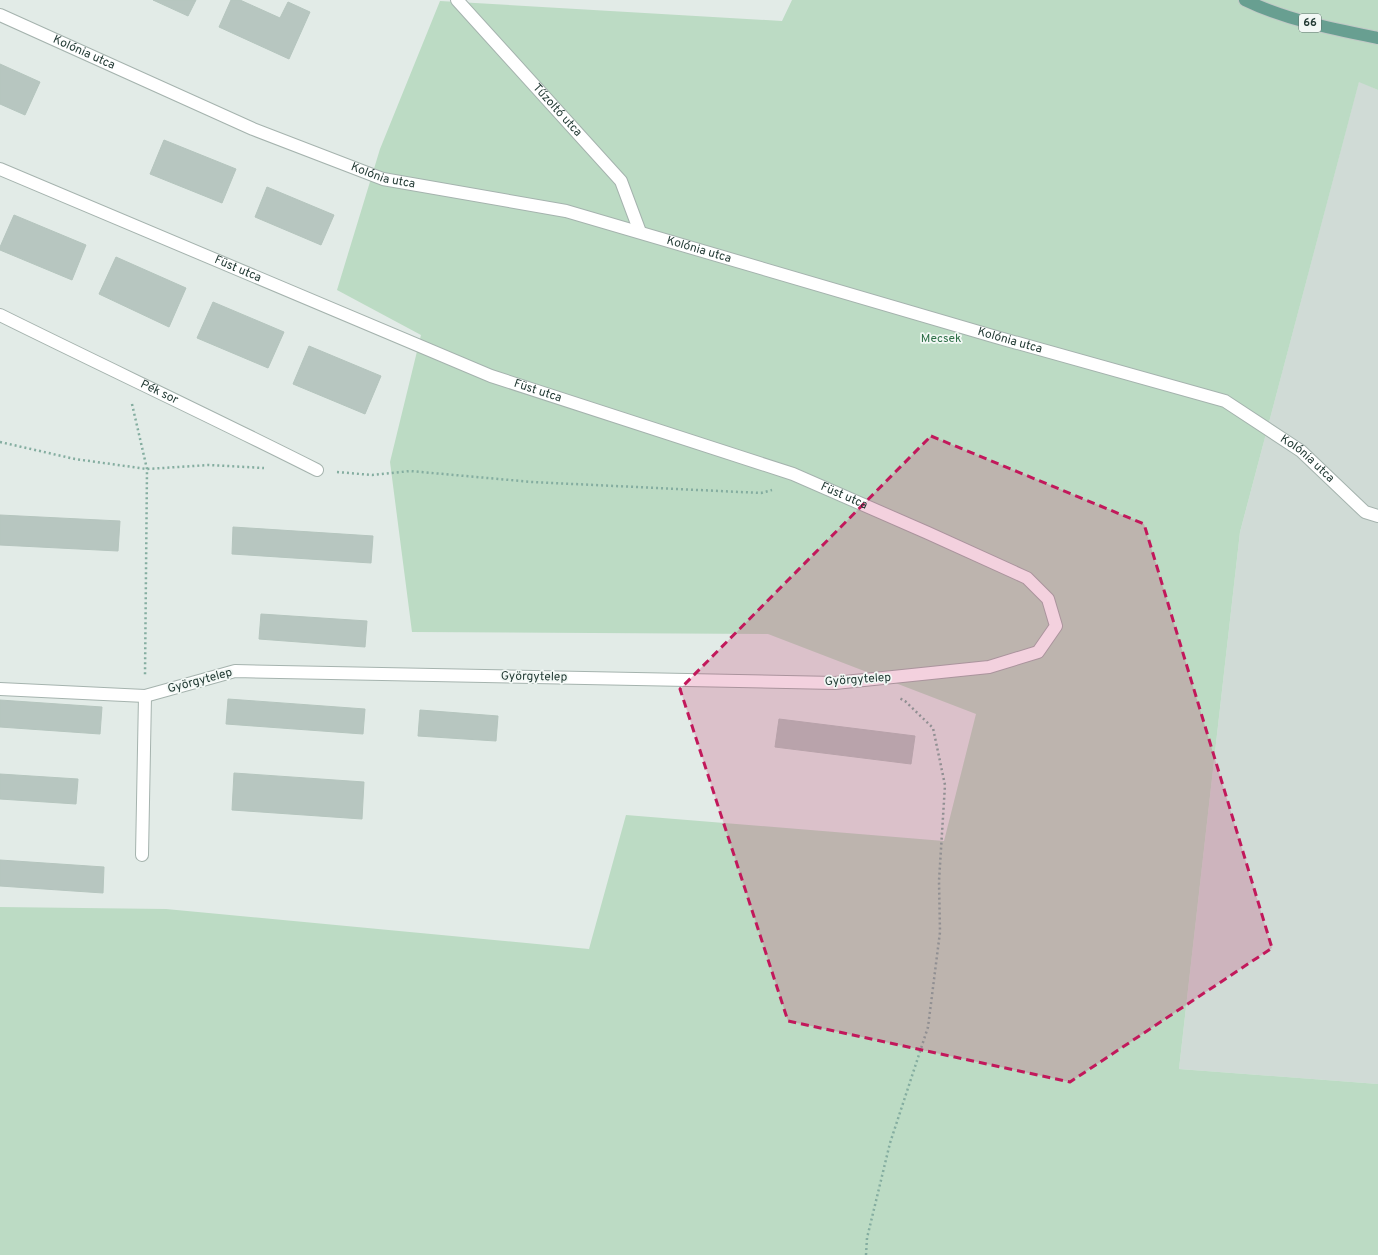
<svg xmlns="http://www.w3.org/2000/svg" width="1378" height="1255" font-family="Overpass,sans-serif">
	<style>
		.built { fill: #d0dbd6 }
		.green { fill: #bcdbc4 }
		.building { fill: #b7c6c0; stroke: #b5c5be }
		.lines { fill: none; stroke-linecap: round; stroke-linejoin: round }
		.minor-casing { stroke: #a5b3ae; stroke-width: 14 }
		.major-casing { stroke: #c1c8c6; stroke-width: 14 }
		.path { stroke: #84ada0; stroke-width: 2.5; stroke-dasharray: 2 3; stroke-linecap: butt }
		.minor { stroke: #fff; stroke-width: 12 }
		.major { stroke: #689f91; stroke-width: 12 }
		.marked { fill: #c2185b; fill-opacity: 0.2; stroke: #c2185b; stroke-width: 3; stroke-dasharray: 8 5; stroke-linejoin: round }
		.labels { text-anchor: middle; dominant-baseline: central; stroke-width: 3.5; stroke-linejoin: round; paint-order: stroke }
		.shield { fill: #f2f8f5; stroke: #61746f; stroke-width: 1 }
		.shield-label { font-size: 11px; font-weight: bold; fill: #233b35 }
		.street-label { font-size: 12px; fill: #233b35; stroke: #f2f8f5 }
		.park-label { font-size: 12px; fill: #2f7048; stroke: #f2f8f5 }
	</style>
	<rect width="100%" height="100%" fill="#e2ebe7"/>
	<polygon class="built" points="1359,81 1378,90 1378,1084 1179,1069 1240,532"/>
	<polygon class="green" points="792,0 1378,0 1378,90 1359,82 1240,532 1179,1069 1378,1084 1378,1255 0,1255 0,907 166,909 589,949 626,815 944,841 976,714 768,634 412,632 390,462 421,335 337,290 380,149 440,1 782,21"/>
	<g class="building">
		<polygon points="153,0 196,0 188,16"/>
		<polygon points="231,0 240,0 280,18 288,2 310,12 289,59 219,27"/>
		<polygon points="0,64 40,82 25,115 0,104"/>
		<polygon points="164,140 236,169 222,203 150,174"/>
		<polygon points="267,187 334,215 321,245 255,217"/>
		<polygon points="14,215 86,245 72,280 0,250 0,247"/>
		<polygon points="116,257 186,288 169,327 99,294"/>
		<polygon points="213,302 284,332 268,368 197,338"/>
		<polygon points="309,346 381,376 365,414 293,384"/>
		<polygon points="0,515 120,521 118,551 0,545"/>
		<polygon points="233,527 373,536 371,563 232,554"/>
		<polygon points="261,614 367,621 365,647 259,639"/>
		<polygon points="228,699 365,709 363,734 226,724"/>
		<polygon points="0,700 102,707 100,734 0,727"/>
		<polygon points="420,710 498,716 496,741 418,736"/>
		<polygon points="779,719 915,736 911,764 775,747"/>
		<polygon points="234,773 364,782 362,819 232,810"/>
		<polygon points="0,774 78,779 76,804 0,799"/>
		<polygon points="0,860 104,867 103,893 0,886"/>
	</g>
	<g class="lines">
		<g class="minor-casing">
			<g id="minor">
				<path id="s1" d="M457,0L621,181L640,232"/>
				<path id="s2" d="M0,15L253,129L383,179L566,211L996,337L1225,401L1301,451L1365,512L1378,516"/>
				<path id="s3" d="M0,169L491,376L793,474L928,533L1027,578L1048,599L1056,626L1038,652L989,667L835,683L235,671L145,696L0,689"/>
				<path id="s4" d="M0,315C105,367 212,417 317,470"/>
				<polyline points="142,855 145,696"/>
			</g>
		</g>
		<g class="major-casing">
			<path id="major" d="M1245,0C1286,20 1333,29 1378,38"/>
		</g>
		<g class="path">
			<polyline points="132,404 147,469 145,675"/>
			<polyline points="0,442 75,459 147,469 209,465 264,468"/>
			<polyline points="337,472 372,475 410,471 532,482 761,493 772,490"/>
			<polyline points="866,1255 867,1238 890,1143 928,1027 940,932 939,881 945,785 933,728 905,701 899,698"/>
		</g>
		<use href="#minor" class="minor"/>
		<use href="#major" class="major"/>
	</g>
	<path class="marked" d="M931,436L1144,524L1272,948L1070,1082L788,1021L680,689Z"/>
	<g class="labels">
		<rect class="shield" x="1299" y="14" width="22" height="18" rx="3"/>
		<g class="shield-label">
			<text x="1310" y="23">66</text>
		</g>
		<g class="street-label">
			<text stroke="none"><textPath href="#s2" startOffset="92">Kolónia utca</textPath></text>
			<text stroke="none"><textPath href="#s1" startOffset="149">Tűzoltó utca</textPath></text>
			<text stroke="none"><textPath href="#s2" startOffset="416">Kolónia utca</textPath></text>
			<text stroke="none"><textPath href="#s2" startOffset="741">Kolónia utca</textPath></text>
			<text stroke="none"><textPath href="#s3" startOffset="258">Füst utca</textPath></text>
			<text stroke="none"><textPath href="#s2" startOffset="1065">Kolónia utca</textPath></text>
			<text stroke="none"><textPath href="#s3" startOffset="582">Füst utca</textPath></text>
			<text stroke="none"><textPath href="#s4" startOffset="177">Pék sor</textPath></text>
			<text stroke="none"><textPath href="#s2" startOffset="1389">Kolónia utca</textPath></text>
			<text stroke="none"><textPath href="#s3" startOffset="906">Füst utca</textPath></text>
			<text transform="translate(534 677) rotate(1)">Györgytelep</text>
			<text transform="translate(858 680) rotate(-4)">Györgytelep</text>
			<text transform="translate(200 681) rotate(-15)">Györgytelep</text>
		</g>
		<g class="park-label">
			<text x="941" y="339">Mecsek</text>
		</g>
	</g>
</svg>
